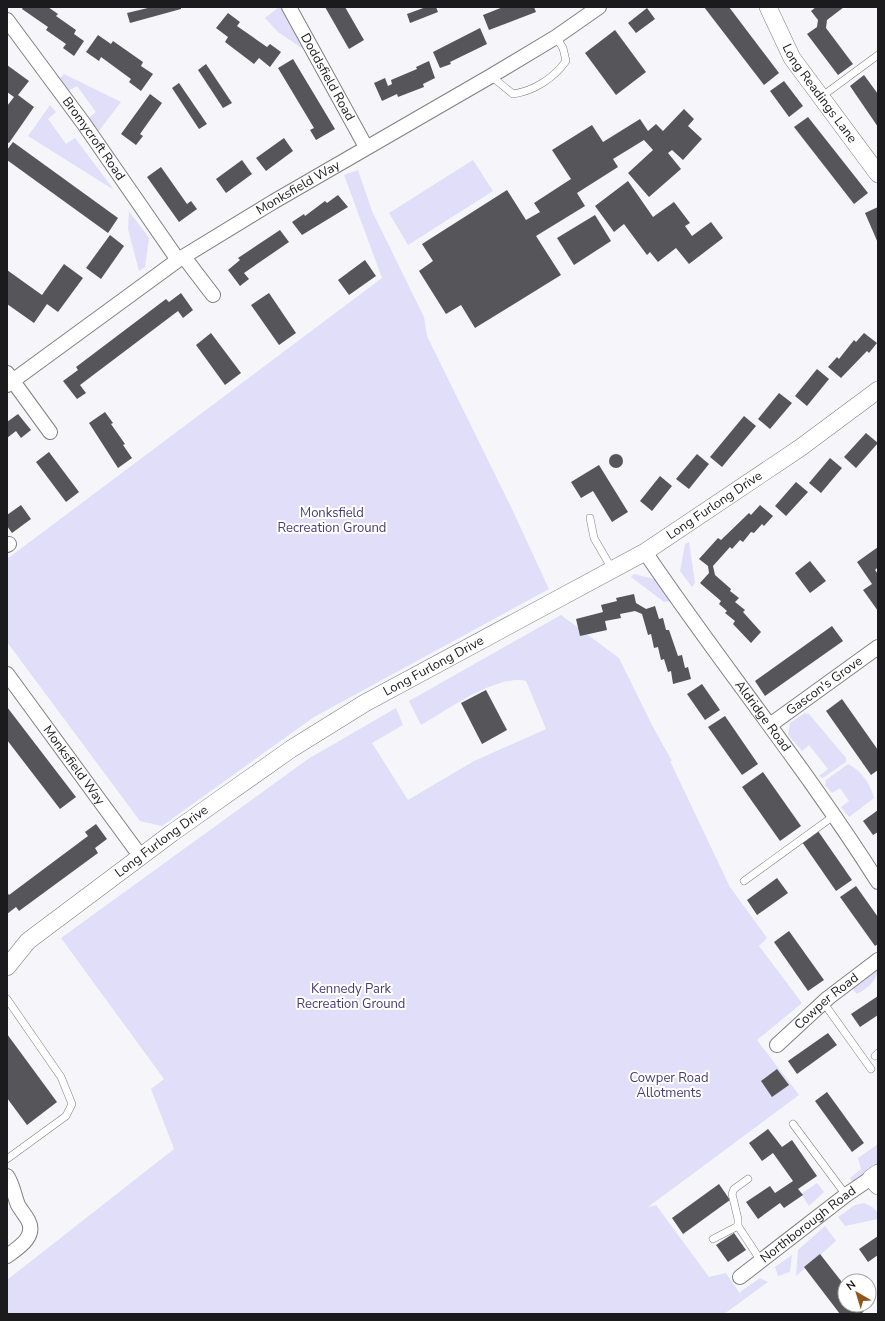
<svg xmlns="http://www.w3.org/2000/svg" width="885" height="1321" font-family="'Nunito Sans',sans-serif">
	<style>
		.green { fill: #e0def8 }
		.building { fill: #565559 }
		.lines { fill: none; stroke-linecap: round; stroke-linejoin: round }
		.service-casing { stroke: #808083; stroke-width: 8 }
		.minor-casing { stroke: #808083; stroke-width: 16 }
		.tertiary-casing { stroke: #808083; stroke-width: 18 }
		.service { stroke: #fff; stroke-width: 7 }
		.minor { stroke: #fff; stroke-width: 14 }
		.tertiary { stroke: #fff; stroke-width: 17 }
		.labels { text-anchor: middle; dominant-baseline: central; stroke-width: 4; stroke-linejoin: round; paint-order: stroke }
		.street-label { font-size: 13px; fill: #1b1a1c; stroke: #fff }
		.park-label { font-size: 13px; fill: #463b77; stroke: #fff }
	</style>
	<rect width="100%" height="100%" fill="#f6f6fa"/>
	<g class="green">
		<polygon points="279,7 288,7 309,53 278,32 265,18"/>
		<polygon points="64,74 121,102 98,132 89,118 96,112 77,86 68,91 60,78"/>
		<polygon points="50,105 56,112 48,119 66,144 75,138 114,190 28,136"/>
		<polygon points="473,160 493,191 408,245 389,213"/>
		<polygon points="358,170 372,211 424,317 427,336 511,507 549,589 314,717 162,826 140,821 7,642 7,559 382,278 344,175"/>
		<polygon points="129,211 149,238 145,267 139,271 128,229"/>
		<polygon points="689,542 695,583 692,587 680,571 685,544"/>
		<polygon points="634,574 662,581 671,601 664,602 631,577"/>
		<path d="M561,615L619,658L653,727L672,761H670L730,887L767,938L759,946L802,1003L757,1040L799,1095L648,1207L656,1205L709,1277L726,1273L741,1295L740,1292L760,1278L768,1282L724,1314H7V1280L174,1149L151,1089L164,1079L61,938L308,759L396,708L403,725L372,743L408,800L474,761L546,729L526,681C497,674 447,710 421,725L409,701Z"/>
		<polygon points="805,713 809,714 846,758 846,762 823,778 819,776 828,769 809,745 802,751 788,735 790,723"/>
		<path d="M848,764C861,770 871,785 874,798L849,817L841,807L849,801L840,788L832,793L825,785L826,780Z"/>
		<path d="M878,967C878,980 868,988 857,994L854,991V984Z"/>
		<polygon points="878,1144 878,1163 852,1182 850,1178 861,1169 858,1158"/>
		<polygon points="817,1183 824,1192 809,1206 801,1194"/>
		<path d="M864,1203C873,1207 878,1209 878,1219L845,1226L838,1217L855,1205Z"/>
		<polygon points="825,1226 836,1241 796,1276 798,1250"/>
		<polygon points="792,1255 790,1272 778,1276 775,1267"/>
	</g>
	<g class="building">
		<polygon points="23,7 48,7 58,14 56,16 76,30 74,34 84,41 74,56 63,48 66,44 46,30 48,27 22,9"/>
		<polygon points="152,7 181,7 181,9 130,23 127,13"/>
		<polygon points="325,7 345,7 364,40 349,49"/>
		<polygon points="426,7 436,7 438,12 410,23 407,14"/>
		<polygon points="503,7 534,7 536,12 489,30 483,15"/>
		<polygon points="704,7 729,7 779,73 764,85"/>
		<polygon points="816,7 844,7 827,20 826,28 853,64 838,75 807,34 817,27 818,20 811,11"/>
		<polygon points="647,8 655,19 636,33 628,23"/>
		<polygon points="228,13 240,22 237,26 267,47 270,44 281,52 270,67 259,58 254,64 225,42 228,37 216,28"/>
		<polygon points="480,28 487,44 450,62 451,64 440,68 433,52"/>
		<polygon points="615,30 646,72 616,95 585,53"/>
		<polygon points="98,35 111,44 113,41 143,62 141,66 153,74 141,91 129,82 131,79 101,57 99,61 86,52"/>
		<polygon points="293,59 335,129 316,140 310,130 314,128 278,68"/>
		<polygon points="429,61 435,78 423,84 424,87 398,97 397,94 382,101 374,83 385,78 388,86 392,84 391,80 417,69 416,67"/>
		<polygon points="206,64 232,103 223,108 198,70"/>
		<polygon points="7,65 29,81 18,95 34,107 9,143 7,142 7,106 14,97 7,92"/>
		<polygon points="864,75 878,94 878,127 850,86"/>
		<polygon points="784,81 803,106 789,117 770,91"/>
		<polygon points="179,83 207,124 199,129 172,88"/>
		<polygon points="150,94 162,103 140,134 143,136 136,145 121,134"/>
		<polygon points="684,109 694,119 688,126 702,139 683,160 672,150 668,153 681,169 649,197 628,173 653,150 644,140 613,159 618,167 577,193 585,206 536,236 561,275 475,328 461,305 446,314 419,271 433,261 422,244 507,190 526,220 540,212 534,203 571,179 552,150 592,125 603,142 640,119 648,131 656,124 663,131"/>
		<polygon points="808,117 868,193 854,204 794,127"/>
		<polygon points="284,138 293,151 266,171 256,158"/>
		<polygon points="13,142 118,218 108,233 7,160 7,150"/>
		<polygon points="242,160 252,174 226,193 216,179"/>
		<polygon points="161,167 187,204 191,201 197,209 179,222 147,177"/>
		<polygon points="628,181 653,217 674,202 690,223 685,226 692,236 711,222 723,238 689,264 676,248 658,262 650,252 647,255 624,224 614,232 595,206"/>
		<polygon points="338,195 348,207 302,235 292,222 304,214 305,216 325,201 327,203"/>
		<polygon points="878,207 878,243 865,213"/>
		<polygon points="595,215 611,241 574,265 557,238"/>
		<polygon points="280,230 289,242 244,273 249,279 240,286 228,270 240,260 238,258"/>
		<polygon points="110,235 124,246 101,279 86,268"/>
		<polygon points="365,260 376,276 349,295 338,280"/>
		<polygon points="64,264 83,278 58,312 47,304 34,323 7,304 7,270 42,295"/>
		<polygon points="181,293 193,310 183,318 178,311 80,385 86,393 77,399 63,381 78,370 76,367 166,299 169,302"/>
		<polygon points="269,293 296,333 279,345 251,305"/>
		<polygon points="211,333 241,373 225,385 196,345"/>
		<polygon points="864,333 877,343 869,353 867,351 841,378 828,367 837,357 839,359 854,340 856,342"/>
		<polygon points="817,369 829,379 807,406 795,396"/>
		<polygon points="779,393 792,403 770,429 758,419"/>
		<polygon points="105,412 113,423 111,424 125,444 123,445 132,458 118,468 89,423"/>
		<polygon points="18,414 31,430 21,438 16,431 7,438 7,422"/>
		<polygon points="744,416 756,426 722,467 710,457"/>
		<polygon points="866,433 878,443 856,468 844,457"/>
		<polygon points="49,452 79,492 66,502 36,462"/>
		<circle cx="616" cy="461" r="7"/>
		<polygon points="697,454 709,464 689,489 676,479"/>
		<polygon points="830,458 842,468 821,493 809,483"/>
		<polygon points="599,465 628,512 612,522 593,491 581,498 571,482"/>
		<polygon points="660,476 672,486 652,511 640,501"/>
		<polygon points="796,482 808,492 786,516 775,506"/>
		<polygon points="21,505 31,519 12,533 7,526 7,515"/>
		<polygon points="760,505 773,516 764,526 762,524 754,533 751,532 743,542 740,540 732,549 730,547 713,566 715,575 731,589 730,591 739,598 735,602 745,610 743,612 761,632 751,643 733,624 735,621 725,613 727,611 719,604 721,601 700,583 709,573 708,566 699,559 718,538 721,540 749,513 751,515"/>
		<polygon points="878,547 878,567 875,570 878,574 878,611 863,590 872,584 857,562"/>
		<polygon points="810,561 826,581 810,593 795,573"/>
		<polygon points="634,594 636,603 646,609 655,606 659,619 663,618 666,630 669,630 678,656 682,655 685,668 688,667 691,679 673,684 671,671 668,672 664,659 661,660 658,647 654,648 651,634 648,635 642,614 635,611 620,614 621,618 605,621 607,630 580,636 576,619 603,612 601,605 617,601 616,598"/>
		<polygon points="832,626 843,641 765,696 755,681"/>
		<polygon points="702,684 720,710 705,720 687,694"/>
		<polygon points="486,690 507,730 482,744 461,703"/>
		<polygon points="842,699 878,750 878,770 871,775 826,711"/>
		<polygon points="7,707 76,797 60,809 7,740"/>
		<polygon points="725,716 758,764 742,775 708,727"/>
		<polygon points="763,772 801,826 780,841 742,787"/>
		<polygon points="878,810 878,832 873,835 863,821"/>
		<polygon points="96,824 107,839 95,848 98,853 19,911 16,907 7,914 7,892 9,895 88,836 85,832"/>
		<polygon points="818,831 852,880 836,891 802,842"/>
		<polygon points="777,878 788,893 757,915 747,900"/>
		<polygon points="856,886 878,917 878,944 875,946 840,897"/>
		<polygon points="789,931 824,980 808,991 774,942"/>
		<polygon points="878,996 878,1015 860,1027 851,1014"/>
		<polygon points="828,1033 837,1045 797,1074 788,1061"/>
		<polygon points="7,1034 57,1102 27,1125 7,1098"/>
		<polygon points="777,1069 789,1085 772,1097 761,1081"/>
		<polygon points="827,1092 864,1143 852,1152 815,1101"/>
		<polygon points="768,1129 782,1147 792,1140 817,1176 798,1189 803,1195 784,1208 780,1203 758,1219 746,1202 770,1186 775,1193 793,1181 773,1153 762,1161 749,1143"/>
		<polygon points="719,1184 730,1200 683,1234 672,1218"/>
		<polygon points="734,1233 746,1250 728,1262 716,1245"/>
		<polygon points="878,1236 878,1255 868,1262 859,1249"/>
		<polygon points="820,1254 845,1286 845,1305 859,1305 864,1311 861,1314 840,1314 804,1267"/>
	</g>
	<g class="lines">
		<g class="service-casing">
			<g id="service">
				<path d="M491,76L513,94C534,91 554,78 566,61L563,48L556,37"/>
				<polyline points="821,97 878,55"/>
				<polyline points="590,518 594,538 612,569"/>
				<polyline points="744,881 835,815"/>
				<polyline points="7,999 61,1077 72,1104 66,1116 7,1159"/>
				<polyline points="823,1002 871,1069"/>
				<polyline points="875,1056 878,1053"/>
				<polyline points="793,1124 846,1195"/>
				<polyline points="748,1179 734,1189 732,1194 738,1219 738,1226 761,1261"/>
				<polyline points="713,1239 738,1226"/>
			</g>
		</g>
		<g class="minor-casing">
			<g id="minor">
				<path id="s1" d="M289,7L366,147"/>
				<path id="s2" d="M7,20L84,124L178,260"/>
				<polyline points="184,257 213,295"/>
				<polyline points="7,373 50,432"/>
				<path id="s3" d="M7,385L178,260L273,202L491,76L556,37L599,7"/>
				<polyline points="7,545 9,544"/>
				<path id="s4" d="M645,552C720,663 806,768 878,882"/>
				<path id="s5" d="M7,674L141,857"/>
				<path id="s6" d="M770,725L878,647"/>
				<path id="s7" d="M777,1045L828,998L878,960"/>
				<path d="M7,1176C13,1185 14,1195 18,1205C21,1210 25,1215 28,1220C37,1237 18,1248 7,1256"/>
				<path id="s8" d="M740,1277L846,1195L871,1178"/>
			</g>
		</g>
		<g class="tertiary-casing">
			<g id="tertiary">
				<path id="s9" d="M768,7L792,58L878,174"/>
				<path id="s10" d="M7,967L28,941L172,833L291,749L365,703L645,552L800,448L878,390"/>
				<polyline points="878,1173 871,1178 878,1186"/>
			</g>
		</g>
		<use href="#service" class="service"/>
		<use href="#minor" class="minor"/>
		<use href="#tertiary" class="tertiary"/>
	</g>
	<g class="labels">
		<g class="street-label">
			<text stroke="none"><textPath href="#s1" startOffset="80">Doddsfield Road</textPath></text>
			<text stroke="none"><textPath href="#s9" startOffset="101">Long Readings Lane</textPath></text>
			<text stroke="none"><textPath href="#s2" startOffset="147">Bromycroft Road</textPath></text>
			<text stroke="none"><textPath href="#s3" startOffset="352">Monksfield Way</textPath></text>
			<text stroke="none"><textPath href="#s10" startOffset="848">Long Furlong Drive</textPath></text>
			<text stroke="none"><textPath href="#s10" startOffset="524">Long Furlong Drive</textPath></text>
			<text stroke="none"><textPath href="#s6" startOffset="67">Gascon's Grove</textPath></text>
			<text stroke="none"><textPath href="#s4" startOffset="202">Aldridge Road</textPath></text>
			<text stroke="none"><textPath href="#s5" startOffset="113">Monksfield Way</textPath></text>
			<text stroke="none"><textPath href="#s10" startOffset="200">Long Furlong Drive</textPath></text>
			<text stroke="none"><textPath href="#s7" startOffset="66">Cowper Road</textPath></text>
			<text stroke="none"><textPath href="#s8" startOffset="86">Northborough Road</textPath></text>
		</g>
		<g class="park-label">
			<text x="332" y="513">Monksfield<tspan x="332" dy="15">Recreation Ground</tspan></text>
			<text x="351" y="989">Kennedy Park<tspan x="351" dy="15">Recreation Ground</tspan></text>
			<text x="669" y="1078">Cowper Road<tspan x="669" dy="15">Allotments</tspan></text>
		</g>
	</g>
	<rect width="885" height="1321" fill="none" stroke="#1b1a1c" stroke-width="16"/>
	<g transform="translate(857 1293) rotate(322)"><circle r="19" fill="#ffffff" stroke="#a4a3a4"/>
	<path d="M0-3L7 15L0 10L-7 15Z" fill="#925618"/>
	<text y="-6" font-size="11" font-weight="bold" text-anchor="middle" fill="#1b1a1c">N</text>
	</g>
</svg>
